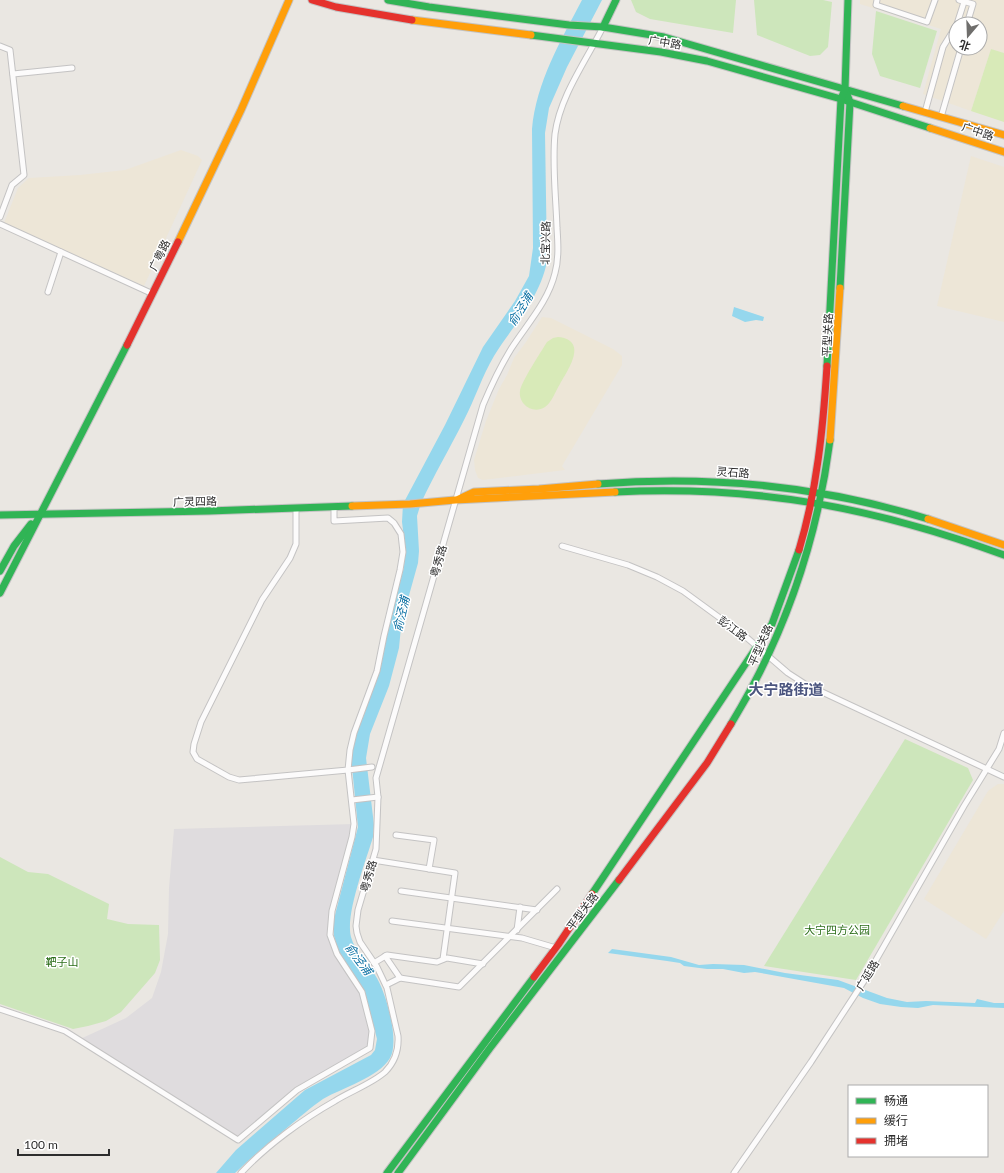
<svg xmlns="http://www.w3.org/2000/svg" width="1004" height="1173" font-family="Lato,'Noto Sans SC',sans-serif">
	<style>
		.industrial { fill: #dfdcde }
		.education { fill: #ede6d7; fill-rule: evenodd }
		.green { fill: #cde6bb }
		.pitch { fill: #d8eab8 }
		.water { fill: #95d7ed }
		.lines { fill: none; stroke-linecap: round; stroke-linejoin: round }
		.street-casing { stroke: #c4c3c3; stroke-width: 7 }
		.fast-casing { stroke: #c4c3c3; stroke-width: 9 }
		.slow-casing { stroke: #c4c3c3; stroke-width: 9 }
		.jam-casing { stroke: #c4c3c3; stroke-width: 9 }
		.street { stroke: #fcfbfb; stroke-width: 5 }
		.fast { stroke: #30b455; stroke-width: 7 }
		.slow { stroke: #ff9f0a; stroke-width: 7 }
		.jam { stroke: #e5322d; stroke-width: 7 }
		.labels { text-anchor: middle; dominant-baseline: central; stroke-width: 3; stroke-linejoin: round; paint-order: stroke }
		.street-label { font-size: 11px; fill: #2d2d2d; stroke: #fff }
		.park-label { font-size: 11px; fill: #2b6d19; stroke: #fff }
		.water-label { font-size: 12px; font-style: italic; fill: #0a70a3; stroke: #fff }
		.district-label { font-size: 15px; font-weight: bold; fill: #4b557f; stroke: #fff }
	</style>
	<rect width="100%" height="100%" fill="#eae7e2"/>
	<polygon class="industrial" points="354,824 332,911 330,935 337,954 362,992 372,1031 370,1048 297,1090 238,1140 78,1040 126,1018 152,998 161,972 168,934 169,888 174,829"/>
	<g class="education">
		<path d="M860,0H1004V53L991,49L971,111L923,94L941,29L860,4ZM956,24H980V48H956Z"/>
		<polygon points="181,150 198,156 202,160 144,286 4,223 18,188 29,178 80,175 125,170"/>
		<polygon points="971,156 1004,167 1004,322 937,306"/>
		<polygon points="542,317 551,318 613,349 622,356 622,365 562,466 565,470 483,480 478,478 475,470 474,460 486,421 499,389 507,375 514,358 526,342"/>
		<polygon points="998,784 1004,784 1004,911 986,939 924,899 988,791"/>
	</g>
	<g class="green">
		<polygon points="631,0 736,0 733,33 650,19 636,12"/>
		<polygon points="754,0 823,0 832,2 828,47 820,55 810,56 757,35"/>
		<polygon points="876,11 937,31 920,88 880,76 872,54"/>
		<polygon points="905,739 968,768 973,780 856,980 764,966"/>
		<polygon points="0,857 28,872 48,874 109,904 107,919 128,924 159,925 160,960 155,973 121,1012 106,1021 88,1026 73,1029 0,1004"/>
	</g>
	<g class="pitch">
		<polygon points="991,49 1004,53 1004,122 971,111"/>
		<path d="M558,337C589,340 568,370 560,384C555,392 552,402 545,407C533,415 518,404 520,391C521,382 541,352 547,342L553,338Z"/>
	</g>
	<g class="water">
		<path d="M582,0H602L567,67L549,108L545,133L547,261C540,299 513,325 494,356C482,376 475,399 464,420C450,448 434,475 421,503L417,516L419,551L418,563L408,599L401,627L399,648L389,686L370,734L366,758L374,825L373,837C366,861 345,914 351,937C355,951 367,963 375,975C386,991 400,1041 390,1058C379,1077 342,1088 323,1099C311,1107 299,1118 288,1127C270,1142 252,1156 235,1173H216L236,1150L305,1090L371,1055L375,1050L377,1039L365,992L339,953L334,936L333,923L336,911L358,827L351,757L352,745L365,712L404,567L405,546L402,522L403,504L445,425L483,347L515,301L529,276L533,248L532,129C536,83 561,40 582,0Z"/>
		<polygon points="734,307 764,317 763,321 756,320 745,322 732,316"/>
		<polygon points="612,949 671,957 699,965 713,964 744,965 785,973 838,980 887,998 907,1002 926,1001 975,1003 977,999 994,1003 1004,1003 1004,1008 933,1005 918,1008 901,1007 880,1004 863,998 844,988 755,972 744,973 723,969 707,969 684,966 680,963 667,961 608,953"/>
	</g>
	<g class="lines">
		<g class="street-casing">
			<g id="street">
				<polyline points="877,0 876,5 927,22 935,0"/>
				<polyline points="959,0 973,4 967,24"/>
				<polyline points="957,24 964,2"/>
				<polyline points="0,46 10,50 24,175 12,185 0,217"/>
				<polyline points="13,74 72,68"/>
				<polyline points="925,112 943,47 956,26"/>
				<polyline points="941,117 961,48"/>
				<polyline points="0,224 153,294"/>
				<polyline points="48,292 61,252"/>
				<polyline points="334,507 334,521 388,518 394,523 401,534 403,552 400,570 384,636 377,671 354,733 350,750 348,770 372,767"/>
				<polyline points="562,546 628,565 657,577 683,591 746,637 788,673 805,684 1004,777"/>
				<polyline points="352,800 378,797"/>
				<polyline points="396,835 434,840 429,869"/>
				<polyline points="373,860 455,873 443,959"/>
				<polyline points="401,891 537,910"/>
				<polyline points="392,921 522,938 556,948"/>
				<polyline points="517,930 520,907"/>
				<polyline points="385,956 400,978"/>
				<polyline points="374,963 387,955 437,962 447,958 483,964"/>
				<polyline points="386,985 400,978 459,987 557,889"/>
				<polyline points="0,1009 65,1031 238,1140 297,1090 370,1048 372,1031 362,992 337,954 330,935 332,911 352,837 354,824 348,770 239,780 229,777 197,759 193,752 194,744 201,722 262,600 290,558 296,544 296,509"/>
				<path d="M241,1173C266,1146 303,1119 335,1101C349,1092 373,1083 385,1072C395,1062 399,1051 398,1036L387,988L377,967L360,942L357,933L356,926L358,910L376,849L378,797L376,778L483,405C491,386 500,367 511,349C527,324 548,302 555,273C559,259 558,243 557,228C556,197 552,165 555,134C560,96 586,61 603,27"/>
				<polyline points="734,1173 811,1062 864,981 964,806 999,749 1004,733"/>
			</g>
		</g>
		<g class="fast-casing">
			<g id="fast">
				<polyline points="388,0 429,7 569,25 603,27 664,37 903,106"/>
				<polyline points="603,27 616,0"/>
				<polyline points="531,35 661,52 707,61 841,99 930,128"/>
				<polyline points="840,288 850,102 845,89"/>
				<polyline points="827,366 841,99 845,89 848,0"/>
				<path d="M598,484C709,475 821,486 928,519"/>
				<path d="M615,492C755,485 873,507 1004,555"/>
				<polyline points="0,515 209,511 352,506"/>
				<polyline points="0,571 14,546 31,524"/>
				<polyline points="0,593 127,345"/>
				<path d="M731,724C784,637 817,541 830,440"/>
				<polyline points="592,894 772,624 799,550"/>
				<polyline points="387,1173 534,977"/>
				<polyline points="398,1173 490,1048 619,880"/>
			</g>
		</g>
		<g class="slow-casing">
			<g id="slow">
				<polyline points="412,20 531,35"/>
				<polyline points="903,106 1004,135"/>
				<polyline points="930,128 1004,152"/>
				<polyline points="178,242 241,110 289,0"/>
				<polyline points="830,440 840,288"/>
				<polyline points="459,499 474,492 539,489 598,484"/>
				<polyline points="352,506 410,504 455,500 615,492"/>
				<polyline points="928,519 1004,545"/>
			</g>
		</g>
		<g class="jam-casing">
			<g id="jam">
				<polyline points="312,0 336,7 412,20"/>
				<polyline points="127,345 178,242"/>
				<path d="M799,550C817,490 823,429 827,366"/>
				<polyline points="619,880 707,763 731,724"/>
				<polyline points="534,977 558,945 592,894"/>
			</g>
		</g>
		<use href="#street" class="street"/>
		<use href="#fast" class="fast"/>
		<use href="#slow" class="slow"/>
		<use href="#jam" class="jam"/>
	</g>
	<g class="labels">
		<g class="street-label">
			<text transform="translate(665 42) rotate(9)">广中路</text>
			<text transform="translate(978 131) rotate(19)">广中路</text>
			<text transform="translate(545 243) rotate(-89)">北宝兴路</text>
			<text transform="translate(159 255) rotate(-64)">广粤路</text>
			<text transform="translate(827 335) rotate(-87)">平型关路</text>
			<text transform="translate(733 472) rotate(4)">灵石路</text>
			<text transform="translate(195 501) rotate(-1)">广灵四路</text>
			<text transform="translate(438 561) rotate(-74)">粤秀路</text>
			<text transform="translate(733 628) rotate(37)">彭江路</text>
			<text transform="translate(760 645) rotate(-66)">平型关路</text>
			<text transform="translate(368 876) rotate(-74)">粤秀路</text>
			<text transform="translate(582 911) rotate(-53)">平型关路</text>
			<text transform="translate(867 975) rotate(-59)">广延路</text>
		</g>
		<g class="park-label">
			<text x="837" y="929">大宁四方公园</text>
			<text x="62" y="961">靶子山</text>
		</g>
		<g class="water-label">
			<text transform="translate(520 309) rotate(-58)">俞泾浦</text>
			<text transform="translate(401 614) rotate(-77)">俞泾浦</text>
			<text transform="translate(359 959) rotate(53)">俞泾浦</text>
		</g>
		<g class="district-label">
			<text x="786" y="689">大宁路街道</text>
		</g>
	</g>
	<rect x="848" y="1085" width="140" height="72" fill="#ffffff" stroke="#ababab"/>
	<rect x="856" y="1098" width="20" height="6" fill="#30b455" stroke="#ababab"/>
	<text x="884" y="1105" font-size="12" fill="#2d2d2d">畅通</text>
	<rect x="856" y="1118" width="20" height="6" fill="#ff9f0a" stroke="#ababab"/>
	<text x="884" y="1125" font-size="12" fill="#2d2d2d">缓行</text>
	<rect x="856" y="1138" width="20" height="6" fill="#e5322d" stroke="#ababab"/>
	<text x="884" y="1145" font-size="12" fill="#2d2d2d">拥堵</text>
	<g transform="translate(968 36) rotate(199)"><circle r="19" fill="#ffffff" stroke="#ababab"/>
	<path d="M0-3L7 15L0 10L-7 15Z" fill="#6f6e6c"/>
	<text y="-6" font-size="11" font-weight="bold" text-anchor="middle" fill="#2d2d2d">北</text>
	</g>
	<path d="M18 1149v6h91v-6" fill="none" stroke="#2d2d2d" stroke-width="2"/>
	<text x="24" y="1149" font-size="12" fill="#2d2d2d" stroke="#ffffff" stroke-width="3" paint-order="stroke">100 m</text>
</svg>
